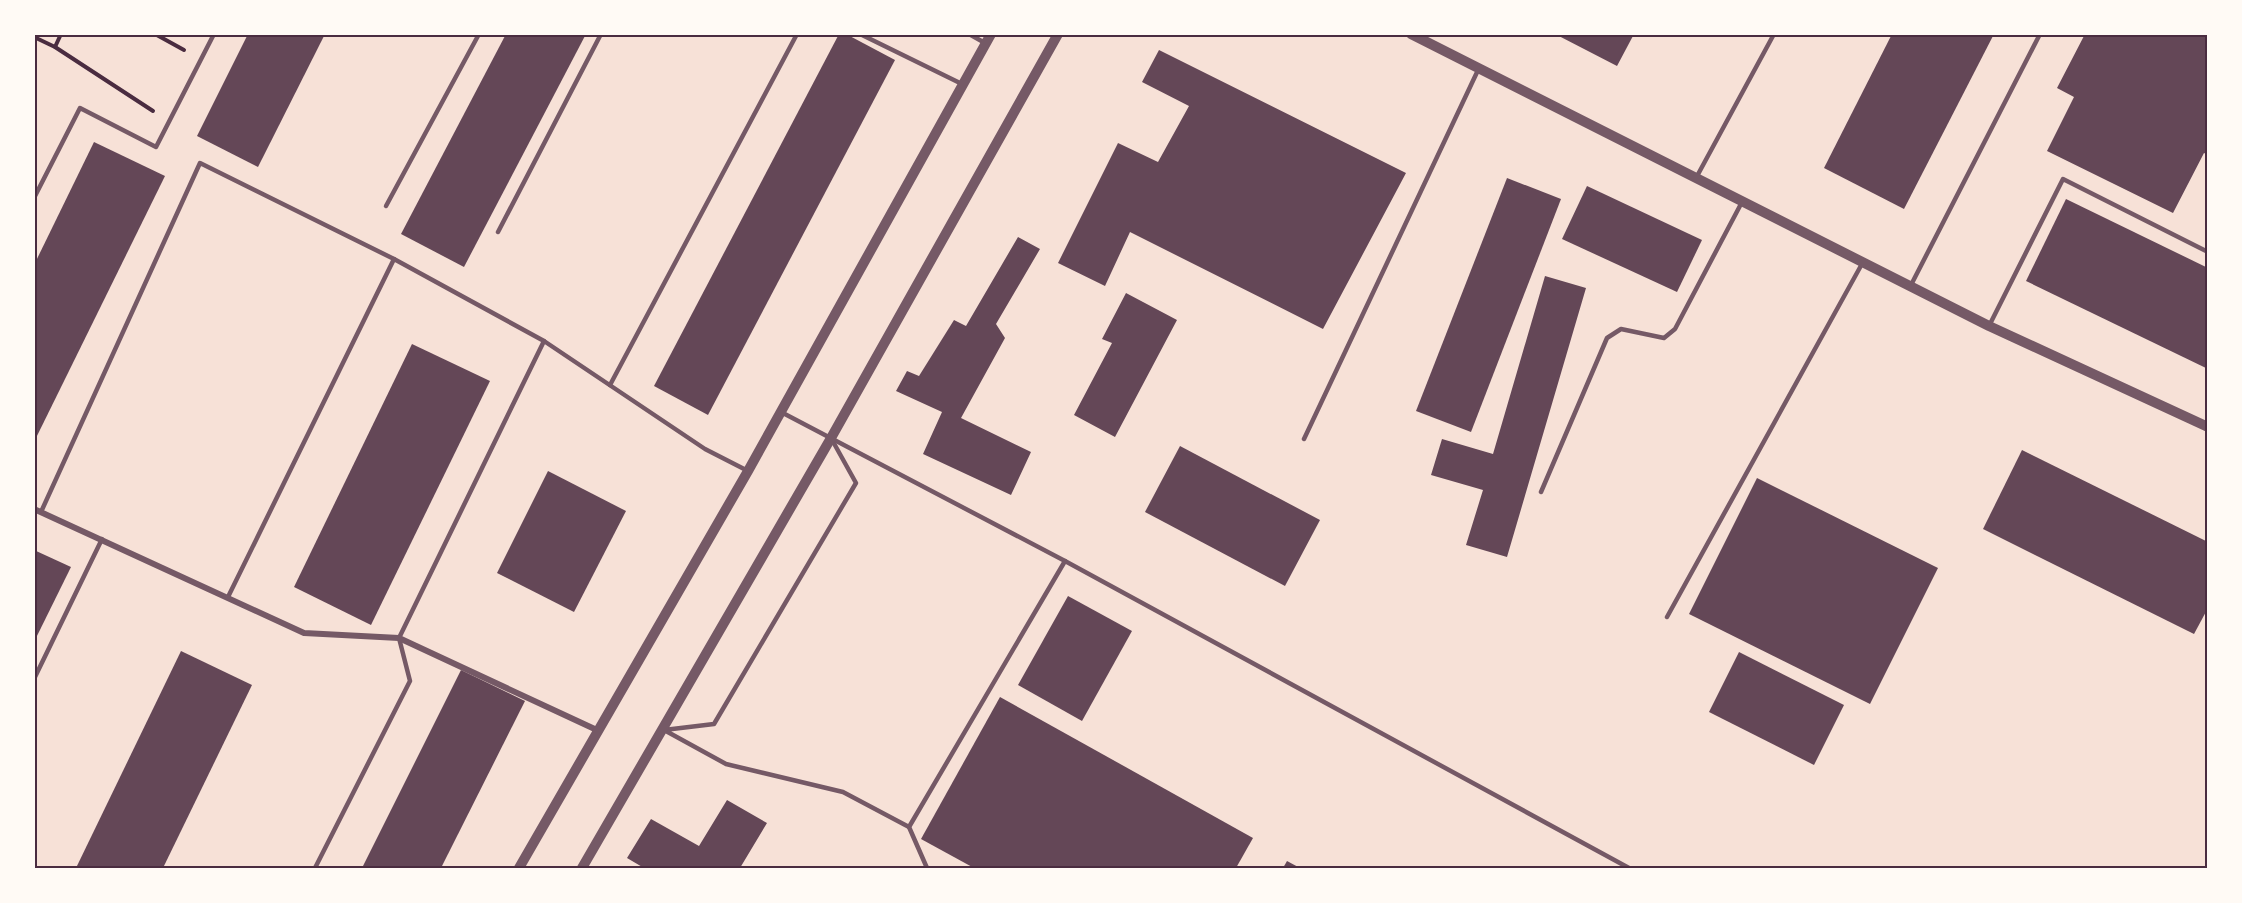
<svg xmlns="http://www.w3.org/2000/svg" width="2242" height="903" font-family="Lora,serif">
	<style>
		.building { fill: #644757 }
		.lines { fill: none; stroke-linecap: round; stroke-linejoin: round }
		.path { stroke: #4a2c40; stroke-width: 4 }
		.service { stroke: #755966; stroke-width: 4.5 }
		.minor { stroke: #755966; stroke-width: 6 }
		.tertiary { stroke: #755966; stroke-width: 10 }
		.neatline { fill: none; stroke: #4a2c40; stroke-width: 2 }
	</style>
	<rect width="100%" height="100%" fill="#f7e1d7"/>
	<g class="building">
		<polygon points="248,34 325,34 258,167 197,136"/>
		<polygon points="506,34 586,34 464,267 401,234"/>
		<polygon points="839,34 846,34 895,60 708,415 654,386"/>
		<polygon points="1555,34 1634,34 1617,66"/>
		<polygon points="1892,34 1994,34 1904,209 1824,168"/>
		<polygon points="2085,34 2208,34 2208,155 2204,153 2173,213 2047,151 2074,97 2057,88"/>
		<polygon points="1159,50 1406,173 1323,329 1130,232 1105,286 1058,263 1118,143 1158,162 1189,106 1142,82"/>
		<polygon points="94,142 165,176 34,442 34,265"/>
		<polygon points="1507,178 1561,199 1471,432 1416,411"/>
		<polygon points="1587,186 1702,240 1677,292 1562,239"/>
		<polygon points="2066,199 2208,268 2208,369 2026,281"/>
		<polygon points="1018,237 1040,249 996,324 1005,338 961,418 1031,452 1011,495 923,454 942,412 896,391 907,371 919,376 954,320 966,326"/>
		<polygon points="1545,276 1586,288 1507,557 1466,545 1483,490 1431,475 1442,439 1493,454"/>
		<polygon points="1126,293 1177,320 1115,437 1074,415 1112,343 1102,339"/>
		<polygon points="412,344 490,381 371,625 294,587"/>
		<polygon points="1180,446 1320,520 1285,586 1145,512"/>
		<polygon points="2022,450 2208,542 2208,608 2194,634 1983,529"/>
		<polygon points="548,471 626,511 574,612 497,573"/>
		<polygon points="1757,478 1938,568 1870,704 1689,614"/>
		<polygon points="34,550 71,567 34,642"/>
		<polygon points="1068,596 1132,631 1082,721 1018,685"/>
		<polygon points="181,651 252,685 163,868 76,868"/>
		<polygon points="1739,652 1844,705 1814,765 1709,712"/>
		<polygon points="461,670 525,701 441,868 362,868"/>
		<polygon points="1000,697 1253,838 1236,868 974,868 921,839"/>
		<polygon points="727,800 767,823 740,868 644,868 627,858 651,819 699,846"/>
		<polygon points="1287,861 1300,868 1283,868"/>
	</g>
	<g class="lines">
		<g class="path">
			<polyline points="155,34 184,50"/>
			<polyline points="34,37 55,47 153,111"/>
			<polyline points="55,47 61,34"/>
		</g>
		<g class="service">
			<polyline points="860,34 962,84"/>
			<polyline points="969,34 985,43"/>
			<polyline points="1696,178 1774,34"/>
			<polyline points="34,198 80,108 156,147 214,34"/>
			<polyline points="386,206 479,34"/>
			<polyline points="498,232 601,34"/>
			<polyline points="1911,285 2040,34"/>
			<polyline points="1989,326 2063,179 2208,252"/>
			<polyline points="544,341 705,449 748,471"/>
			<polyline points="610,385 797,34"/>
			<polyline points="781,412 1065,561 1629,868"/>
			<polyline points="831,438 856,483 714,724 664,730 726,764 843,792 909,827"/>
			<polyline points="1304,439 1479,68"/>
			<polyline points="1541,492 1607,338 1621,329 1664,338 1675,329 1742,202"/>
			<polyline points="41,512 200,163 394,259 544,341 399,638 410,681 315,868"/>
			<polyline points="228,597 394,259"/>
			<polyline points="1667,617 1863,262"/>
			<polyline points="34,679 102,539"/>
			<polyline points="927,868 909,827 1065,561"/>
		</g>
		<polyline class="minor" points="34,509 304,633 399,638 599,731"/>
		<g class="tertiary">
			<polyline points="1411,34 1989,326 2208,427"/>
			<polyline points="519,868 748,471 991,34"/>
			<polyline points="582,868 831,438 1058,34"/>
		</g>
	</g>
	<rect width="2242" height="903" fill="none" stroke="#fffaf5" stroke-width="72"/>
	<rect x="36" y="36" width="2170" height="831" class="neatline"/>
</svg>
